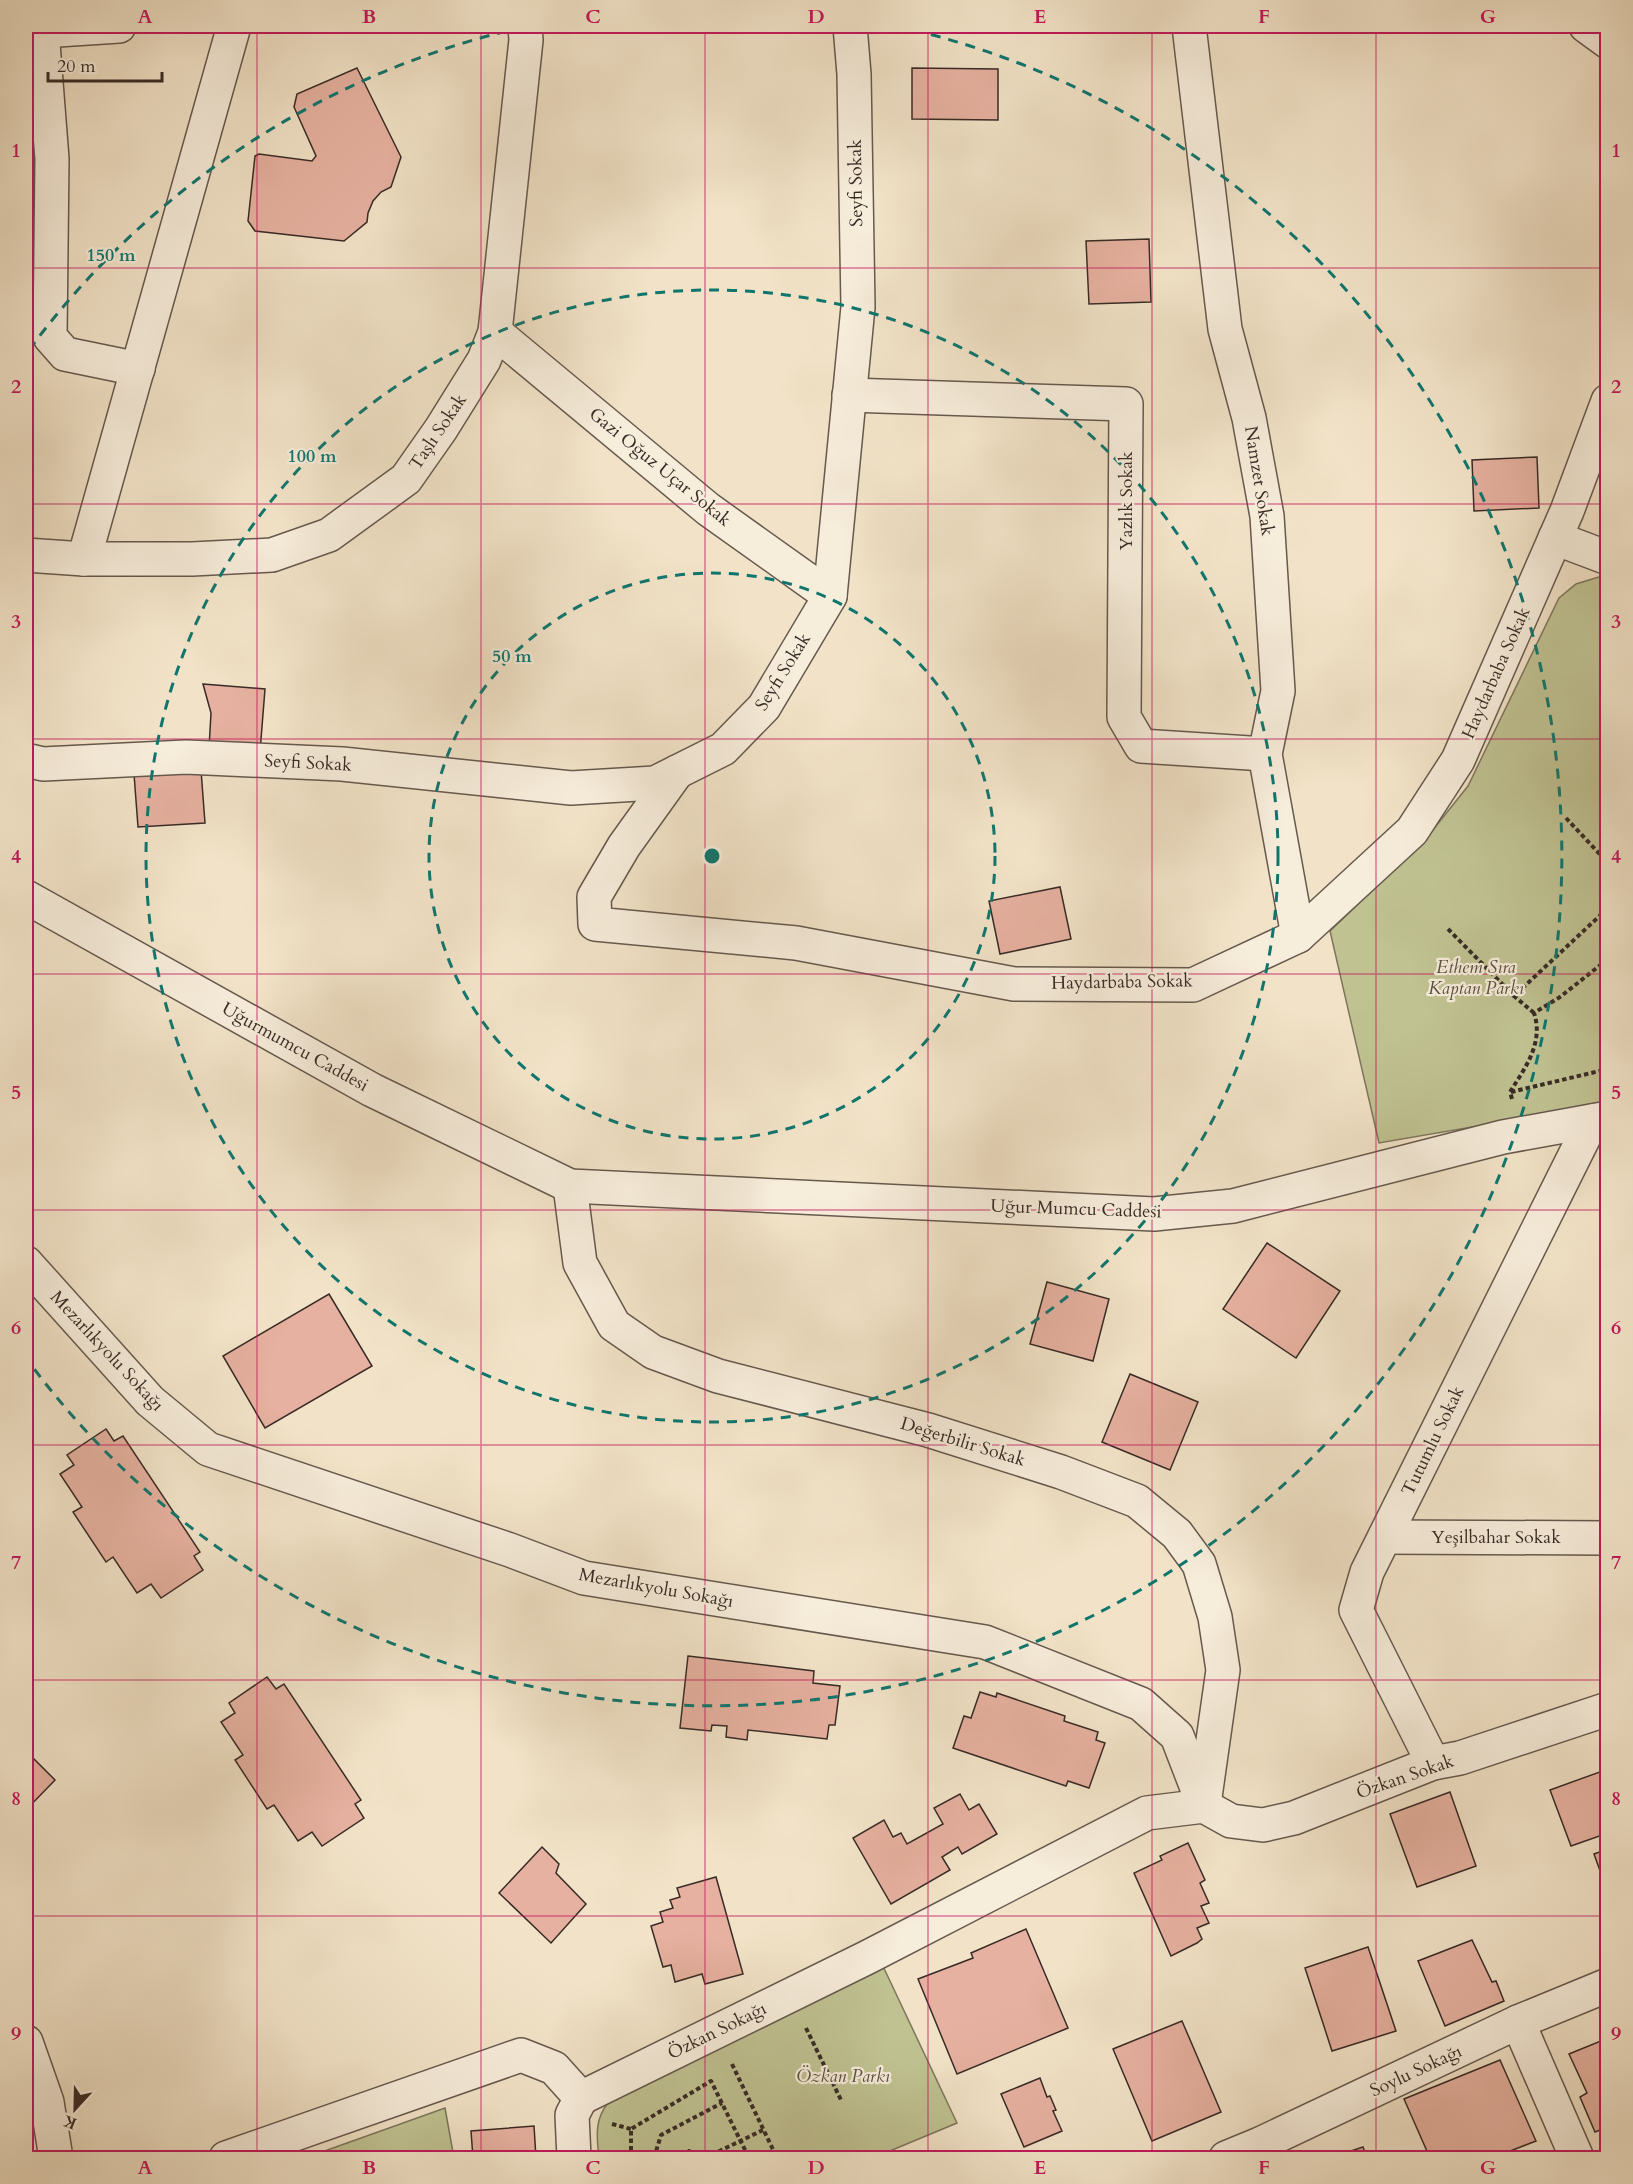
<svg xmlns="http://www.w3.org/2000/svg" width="1633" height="2184" font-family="Cardo,serif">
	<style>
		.green { fill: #c0c292; stroke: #7c765c; stroke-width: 1.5 }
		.building { fill: #e6b1a0; stroke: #382b26; stroke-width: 1.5 }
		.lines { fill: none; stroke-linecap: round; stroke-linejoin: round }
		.minor-casing { stroke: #66594e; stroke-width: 36 }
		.path { stroke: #382b26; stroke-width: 4; stroke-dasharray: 4.5 3; stroke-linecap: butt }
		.minor { stroke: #f7eddb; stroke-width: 33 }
		.grid { fill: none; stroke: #c2185b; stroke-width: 1.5; stroke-opacity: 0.55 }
		.ring { fill: none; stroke: #0f766e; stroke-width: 3; stroke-dasharray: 10 8 }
		.labels { text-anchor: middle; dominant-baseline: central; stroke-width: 4.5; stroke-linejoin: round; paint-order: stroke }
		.street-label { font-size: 18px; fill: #382b26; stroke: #f7eddb }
		.park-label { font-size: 18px; font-style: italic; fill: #5a5141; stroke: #f7eddb }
		.centre { fill: #0f766e; stroke: #f7eddb; stroke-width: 3 }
		.ring-label { font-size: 18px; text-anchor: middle; font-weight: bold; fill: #0f766e; stroke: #f7eddb; stroke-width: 4.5; stroke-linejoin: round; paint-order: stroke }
		.neatline { fill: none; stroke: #c2185b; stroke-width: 2 }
		.grid-label { font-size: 20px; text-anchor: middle; font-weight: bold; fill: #c2185b }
	</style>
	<rect width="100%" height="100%" fill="#f2e3c8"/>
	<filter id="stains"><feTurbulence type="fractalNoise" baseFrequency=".00333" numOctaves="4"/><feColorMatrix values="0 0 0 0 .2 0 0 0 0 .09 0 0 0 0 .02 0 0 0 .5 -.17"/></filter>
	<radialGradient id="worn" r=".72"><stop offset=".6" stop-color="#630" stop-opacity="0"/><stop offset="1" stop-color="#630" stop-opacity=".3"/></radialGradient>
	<g class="green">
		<polygon points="1602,576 1607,578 1607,1104 1379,1143 1330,931 1424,841 1468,786 1559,598 1576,584"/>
		<path d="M881,1962L957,2123L873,2158H599C597,2138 594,2120 608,2103Z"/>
		<polygon points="445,2108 454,2158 305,2158"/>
	</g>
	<g class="building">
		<polygon points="357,68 401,157 391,187 381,192 373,201 368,213 367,222 344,241 255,231 248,221 255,156 259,154 312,161 316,156 294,107 297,94"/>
		<polygon points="912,68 998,69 998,120 912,119"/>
		<polygon points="1149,239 1151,302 1089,304 1086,241"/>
		<polygon points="1537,457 1539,508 1474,511 1472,460"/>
		<polygon points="203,684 265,689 260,752 209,748 211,713"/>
		<polygon points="201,770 205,823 138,827 134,774"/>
		<polygon points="1060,887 1071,939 1000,954 989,901"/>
		<polygon points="1267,1243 1340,1291 1296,1358 1223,1309"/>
		<polygon points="1047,1282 1109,1299 1093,1361 1030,1344"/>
		<polygon points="329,1294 372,1366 265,1428 223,1356"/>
		<polygon points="1130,1374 1198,1402 1170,1470 1102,1442"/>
		<polygon points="106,1429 114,1441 123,1436 200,1552 194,1556 203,1570 161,1598 151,1584 137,1593 113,1557 106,1562 73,1512 82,1507 60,1474 74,1465 67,1455"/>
		<polygon points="688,1656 814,1671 813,1683 840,1686 835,1725 829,1725 827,1739 748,1730 747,1740 726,1737 727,1726 712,1725 711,1731 680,1728"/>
		<polygon points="267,1677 276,1689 284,1684 361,1800 355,1804 364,1818 322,1846 312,1832 298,1841 274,1805 267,1809 235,1760 243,1755 221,1722 235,1713 229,1703"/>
		<polygon points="980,1692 996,1697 997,1693 1065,1716 1064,1721 1098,1732 1096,1740 1105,1743 1089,1788 1068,1781 1066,1786 953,1748 964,1716 971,1718"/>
		<polygon points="26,1751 55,1780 26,1810"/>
		<polygon points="1608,1769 1608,1833 1571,1846 1550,1790"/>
		<polygon points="1450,1792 1476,1866 1417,1887 1390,1814"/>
		<polygon points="960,1794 969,1810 979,1804 997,1834 962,1854 958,1847 942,1857 950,1870 891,1904 853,1838 884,1820 893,1837 901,1833 907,1844 943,1824 934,1808"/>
		<polygon points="1188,1843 1205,1880 1200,1883 1209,1903 1201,1906 1209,1923 1197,1928 1202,1939 1197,1943 1171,1956 1134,1873 1162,1860 1160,1856"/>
		<polygon points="542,1847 559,1864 556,1873 586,1904 551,1943 499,1893"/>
		<polygon points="1608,1849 1608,1893 1594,1854"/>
		<polygon points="716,1877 743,1974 705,1984 702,1974 675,1982 671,1965 663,1967 651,1926 663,1922 660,1912 673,1908 670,1900 680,1897 677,1888"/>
		<polygon points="1026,1929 1068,2028 957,2074 918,1979 973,1958 971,1953"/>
		<polygon points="1472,1940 1492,1982 1496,1981 1504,2001 1445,2026 1418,1961"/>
		<polygon points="1368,1947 1396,2031 1332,2051 1305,1968"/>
		<polygon points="1182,2021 1221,2112 1152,2141 1113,2049"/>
		<polygon points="1608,2038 1608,2127 1595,2132 1580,2097 1587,2093 1569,2054"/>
		<polygon points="1500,2060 1536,2141 1492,2158 1430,2158 1404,2099"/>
		<polygon points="1040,2078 1047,2097 1050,2096 1056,2110 1053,2111 1062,2131 1024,2147 1001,2094"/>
		<polygon points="534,2126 536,2158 473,2158 471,2131"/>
		<polygon points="1363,2147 1367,2158 1330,2158"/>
	</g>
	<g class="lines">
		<g class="minor-casing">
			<g id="minor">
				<polyline points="1189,26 1225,329 1249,418 1267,516 1278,691 1265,754 1298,936"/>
				<polyline points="1586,26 1608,42"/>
				<polyline points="26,30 42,31 119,26"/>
				<polyline points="42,31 52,159 50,337 65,354 138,369"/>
				<polyline points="495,332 708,509 830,596"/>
				<polyline points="849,395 1126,404 1124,717 1141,746 1265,754"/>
				<polyline points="1555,538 1608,558"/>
				<polyline points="26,555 84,559 192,559 272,555 329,535 406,479 441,429 484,360 495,332 526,40 525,26"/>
				<polyline points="84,559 234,26"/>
				<polyline points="26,760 43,764 186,757 342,764 571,788 655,783 723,749 764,707 830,596 858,307 854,74 850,26"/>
				<polyline points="677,772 624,846 594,897 595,924 796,943 1014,984 1193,985 1298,936 1412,831 1458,760 1567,511 1608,401"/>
				<polyline points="26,897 372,1090 570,1186 1154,1214 1233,1206 1503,1137 1608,1118"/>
				<polyline points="570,1186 580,1263 614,1325 653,1352 718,1376 928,1430 1061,1472 1137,1501 1177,1534 1199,1564 1215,1617 1223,1670 1204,1804"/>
				<polyline points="26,1263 150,1401 208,1449 510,1550 584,1578 985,1642 1141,1704 1177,1736 1204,1806"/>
				<polyline points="1385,1537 1608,1538"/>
				<polyline points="1433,1763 1356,1610 1367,1572 1592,1121"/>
				<polyline points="1204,1806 1231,1821 1263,1825 1294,1818 1433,1763 1460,1758 1608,1709"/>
				<polyline points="1518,2022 1577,2158"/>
				<polyline points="26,2042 47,2102 56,2158"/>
				<polyline points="226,2158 521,2055 554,2068 581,2098 866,1958 1147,1813 1204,1806"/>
				<polyline points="574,2158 572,2115 581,2098"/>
				<polyline points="1226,2158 1260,2144 1518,2022 1608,1985"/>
			</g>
		</g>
		<g class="path">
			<polyline points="1566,818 1608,863"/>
			<polyline points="1448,929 1514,996"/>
			<polyline points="1534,1013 1514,996 1608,908"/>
			<polyline points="1511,1092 1608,1069"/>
			<path d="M1512,1099L1510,1092C1525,1068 1544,1043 1534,1013L1560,997L1608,959"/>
			<polyline points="806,2028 841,2100"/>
			<polyline points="732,2064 777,2158"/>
			<polyline points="612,2124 631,2129"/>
			<polyline points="631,2158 631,2129 711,2081 749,2158"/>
			<polyline points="654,2158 661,2135 722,2103"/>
			<polyline points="675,2158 679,2154 689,2151 700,2158"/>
			<polyline points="705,2158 763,2130"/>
		</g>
		<use href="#minor" class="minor"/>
	</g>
	<path class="grid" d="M257,26V2158M481,26V2158M705,26V2158M928,26V2158M1152,26V2158M1376,26V2158M26,268H1608M26,504H1608M26,739H1608M26,974H1608M26,1210H1608M26,1445H1608M26,1680H1608M26,1916H1608"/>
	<g class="ring">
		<circle cx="712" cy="856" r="283"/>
		<circle cx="712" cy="856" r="566"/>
		<path d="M29 350A850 850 0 0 1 528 26M896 26A850 850 0 1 1 29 1362"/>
	</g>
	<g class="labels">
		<g class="street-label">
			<text transform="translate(856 183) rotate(-91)">Seyfi Sokak</text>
			<text transform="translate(438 432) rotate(-56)">Taşlı Sokak</text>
			<text transform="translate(660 467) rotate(39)">Gazi Oğuz Uçar Sokak</text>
			<text transform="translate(1259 481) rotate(81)">Namzet Sokak</text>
			<text transform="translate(1126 501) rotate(-90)">Yazlık Sokak</text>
			<text transform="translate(783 672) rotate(-58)">Seyfi Sokak</text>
			<text transform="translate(1496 673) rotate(-66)">Haydarbaba Sokak</text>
			<text transform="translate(308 763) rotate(3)">Seyfi Sokak</text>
			<text transform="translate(1122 982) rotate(-1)">Haydarbaba Sokak</text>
			<text transform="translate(295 1047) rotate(29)">Uğurmumcu Caddesi</text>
			<text transform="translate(1076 1209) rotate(2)">Uğur Mumcu Caddesi</text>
			<text transform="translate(107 1351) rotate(47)">Mezarlıkyolu Sokağı</text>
			<text transform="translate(1433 1441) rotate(-64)">Tutumlu Sokak</text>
			<text transform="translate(963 1442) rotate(17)">Değerbilir Sokak</text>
			<text x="1496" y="1537">Yeşilbahar Sokak</text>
			<text transform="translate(656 1588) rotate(10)">Mezarlıkyolu Sokağı</text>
			<text transform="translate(1405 1777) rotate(-19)">Özkan Sokak</text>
			<text transform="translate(717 2031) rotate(-26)">Özkan Sokağı</text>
			<text transform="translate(1416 2071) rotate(-25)">Soylu Sokağı</text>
		</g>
		<g class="park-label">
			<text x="1476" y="967">Ethem Sıra<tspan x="1476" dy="21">Kaptan Parkı</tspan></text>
			<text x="843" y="2076">Özkan Parkı</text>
		</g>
	</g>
	<circle cx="712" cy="856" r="9" class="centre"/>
	<g class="ring-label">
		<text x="111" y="261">150 m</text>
		<text x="312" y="462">100 m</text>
		<text x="512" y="662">50 m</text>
	</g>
	<rect width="1633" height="2184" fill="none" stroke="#f2e3c8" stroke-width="66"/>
	<g transform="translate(75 2109) rotate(202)" stroke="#f7eddb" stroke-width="4.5" paint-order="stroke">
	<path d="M0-4.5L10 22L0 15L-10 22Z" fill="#382b26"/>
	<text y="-9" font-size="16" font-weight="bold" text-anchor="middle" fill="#382b26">K</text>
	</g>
	<path d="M48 72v9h114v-9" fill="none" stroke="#382b26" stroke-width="3"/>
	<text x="57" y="72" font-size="18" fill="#382b26" stroke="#f7eddb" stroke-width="4.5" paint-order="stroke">20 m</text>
	<rect x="33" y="33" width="1567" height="2118" class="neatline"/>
	<g class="grid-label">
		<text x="145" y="23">A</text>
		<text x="369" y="23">B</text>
		<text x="593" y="23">C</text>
		<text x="816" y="23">D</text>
		<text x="1040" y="23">E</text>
		<text x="1264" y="23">F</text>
		<text x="1488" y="23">G</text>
		<text x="16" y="157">1</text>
		<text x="1616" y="157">1</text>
		<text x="16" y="393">2</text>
		<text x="1616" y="393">2</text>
		<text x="16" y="628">3</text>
		<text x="1616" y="628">3</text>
		<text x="16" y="863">4</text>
		<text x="1616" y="863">4</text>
		<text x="16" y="1099">5</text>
		<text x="1616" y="1099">5</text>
		<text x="16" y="1334">6</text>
		<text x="1616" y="1334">6</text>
		<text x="16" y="1569">7</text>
		<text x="1616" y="1569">7</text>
		<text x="16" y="1805">8</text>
		<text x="1616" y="1805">8</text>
		<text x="16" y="2040">9</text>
		<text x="1616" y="2040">9</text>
		<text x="145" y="2174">A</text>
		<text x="369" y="2174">B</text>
		<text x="593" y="2174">C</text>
		<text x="816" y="2174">D</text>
		<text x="1040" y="2174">E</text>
		<text x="1264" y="2174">F</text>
		<text x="1488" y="2174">G</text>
	</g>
	<rect width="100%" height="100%" filter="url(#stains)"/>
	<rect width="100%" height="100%" fill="url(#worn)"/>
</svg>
